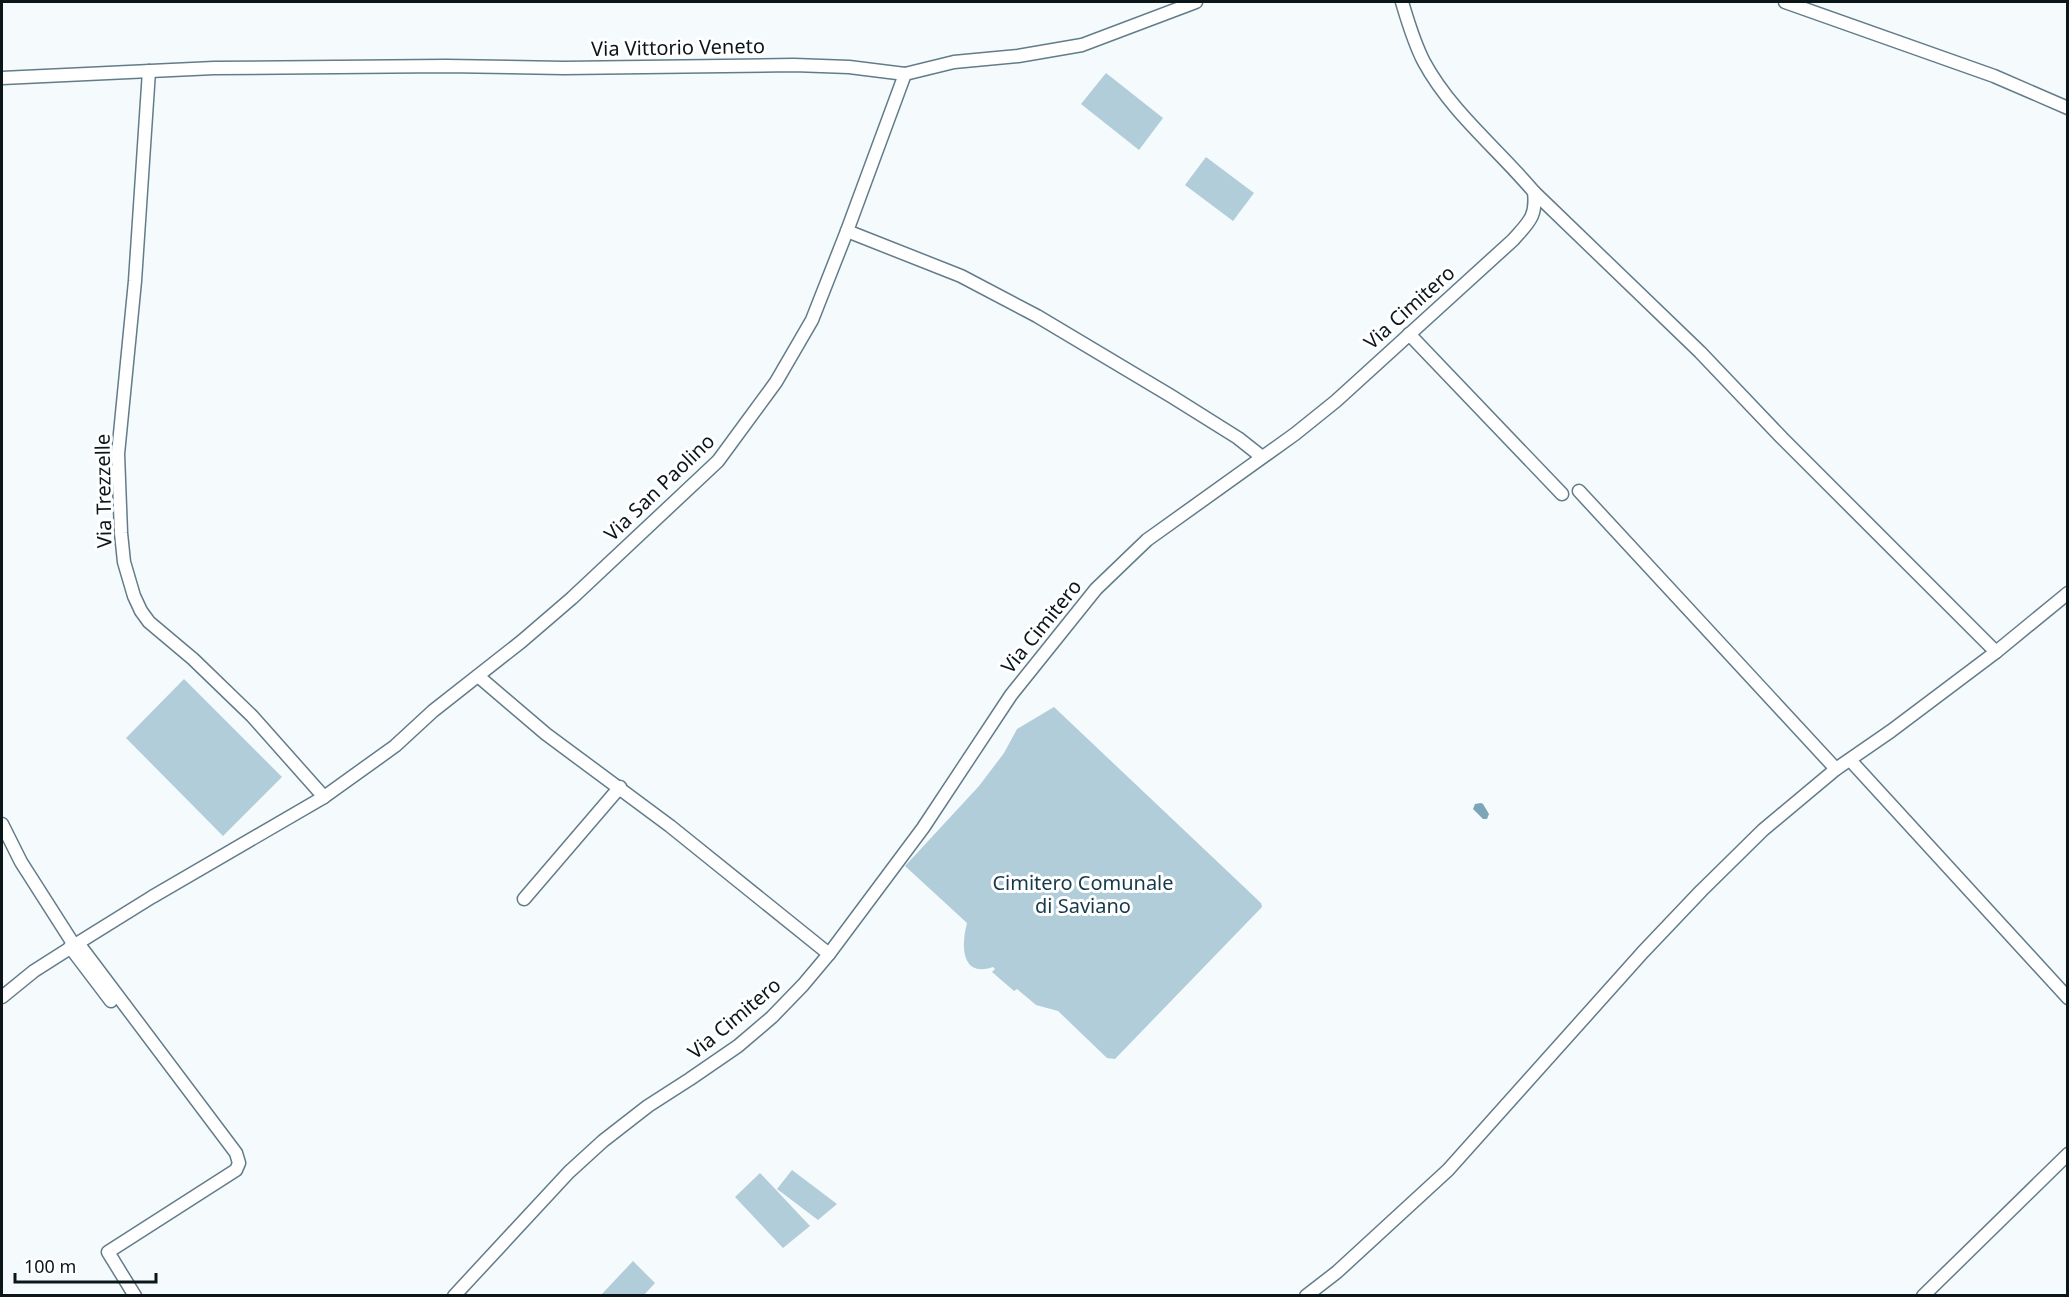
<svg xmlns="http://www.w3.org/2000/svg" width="2069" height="1297" font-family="'Noto Sans',sans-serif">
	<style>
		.green { fill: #b2cdda }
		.water { fill: #7ca5ba }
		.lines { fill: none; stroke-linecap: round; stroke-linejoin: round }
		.minor-casing { stroke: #627c89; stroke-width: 15 }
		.minor { stroke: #fff; stroke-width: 12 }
		.labels { text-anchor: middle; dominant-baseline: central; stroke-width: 6; stroke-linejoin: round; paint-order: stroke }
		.street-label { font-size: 20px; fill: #0b161b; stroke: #fff }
		.park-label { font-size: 20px; fill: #143949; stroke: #fff }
	</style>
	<rect width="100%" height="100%" fill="#f5fafd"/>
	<g class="green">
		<polygon points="1106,73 1163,118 1139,150 1081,104"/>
		<polygon points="1206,157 1254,193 1233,221 1185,185"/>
		<polygon points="184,679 282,777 223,836 126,738"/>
		<path d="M1054,707L1261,903L1262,907L1115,1059L1107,1058L1058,1011L1036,1005L1017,989L1014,991L992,972L995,969L993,967C961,978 961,945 967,923L905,866L979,786L1004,753L1017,729Z"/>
		<polygon points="792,1170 837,1204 818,1220 777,1189"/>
		<polygon points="760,1173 810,1226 783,1248 735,1197"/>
		<polygon points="633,1261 655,1283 644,1295 601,1295"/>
	</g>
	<polygon class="water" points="1481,803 1483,804 1489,814 1487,819 1483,819 1473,809 1475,804"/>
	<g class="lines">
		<g class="minor-casing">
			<g id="minor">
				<polyline points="1785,2 1994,76 2068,108"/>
				<polyline points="149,71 135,281 118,454 121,533 124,562 134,596 141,611 149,622 193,659 252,716 324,797"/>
				<polyline points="2,78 214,68 446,66 564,68 794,65 849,67 905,74 954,62 1018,56 1082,45 1196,2"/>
				<polyline points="1534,192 1700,352 1782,438 1996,652"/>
				<polyline points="847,231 961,276 1037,316 1171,396 1238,438 1262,457"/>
				<polyline points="1409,334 1562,494"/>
				<polyline points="1579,491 1836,769"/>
				<polyline points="478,676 546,734 670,826 829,954"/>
				<polyline points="1850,760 2068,998"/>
				<polyline points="2,824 21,862 74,945"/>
				<polyline points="524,899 620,787"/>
				<polyline points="78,943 236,1153 239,1163 236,1170 108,1252 135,1296"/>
				<polyline points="70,947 111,1001"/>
				<polyline points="2,997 34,971 78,943 152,897 324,797 395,746 433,711 522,641 572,598 718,461 776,382 812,320 847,231 905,74"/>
				<path d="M454,1296L569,1172L603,1141L648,1106L690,1079L738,1046L772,1017L803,985L829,954L923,828L1011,695L1096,589L1147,540L1295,434L1336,401L1513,240C1528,223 1537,217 1534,192C1498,149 1451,112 1424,62C1414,43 1408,22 1402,2"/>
				<polyline points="1306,1296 1337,1272 1448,1170 1643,952 1701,891 1763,830 1836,769 1891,731 1996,652 2068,593"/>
				<polyline points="1923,1296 2068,1154"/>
			</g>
		</g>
		<use href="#minor" class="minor"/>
	</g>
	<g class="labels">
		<g class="street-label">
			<text transform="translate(678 47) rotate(-1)">Via Vittorio Veneto</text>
			<text transform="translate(1409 307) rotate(-42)">Via Cimitero</text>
			<text transform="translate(659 487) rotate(-44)">Via San Paolino</text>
			<text transform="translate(103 491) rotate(-91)">Via Trezzelle</text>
			<text transform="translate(1041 626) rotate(-51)">Via Cimitero</text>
			<text transform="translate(734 1018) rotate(-40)">Via Cimitero</text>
		</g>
		<g class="park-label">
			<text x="1083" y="882">Cimitero Comunale<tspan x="1083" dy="23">di Saviano</tspan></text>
		</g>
	</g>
	<rect width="2069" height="1297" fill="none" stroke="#0b161b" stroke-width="6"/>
	<path d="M15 1273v9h141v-9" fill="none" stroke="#0b161b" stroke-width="3"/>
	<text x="24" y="1273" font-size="18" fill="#0b161b" stroke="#ffffff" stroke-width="4.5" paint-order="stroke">100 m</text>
</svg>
